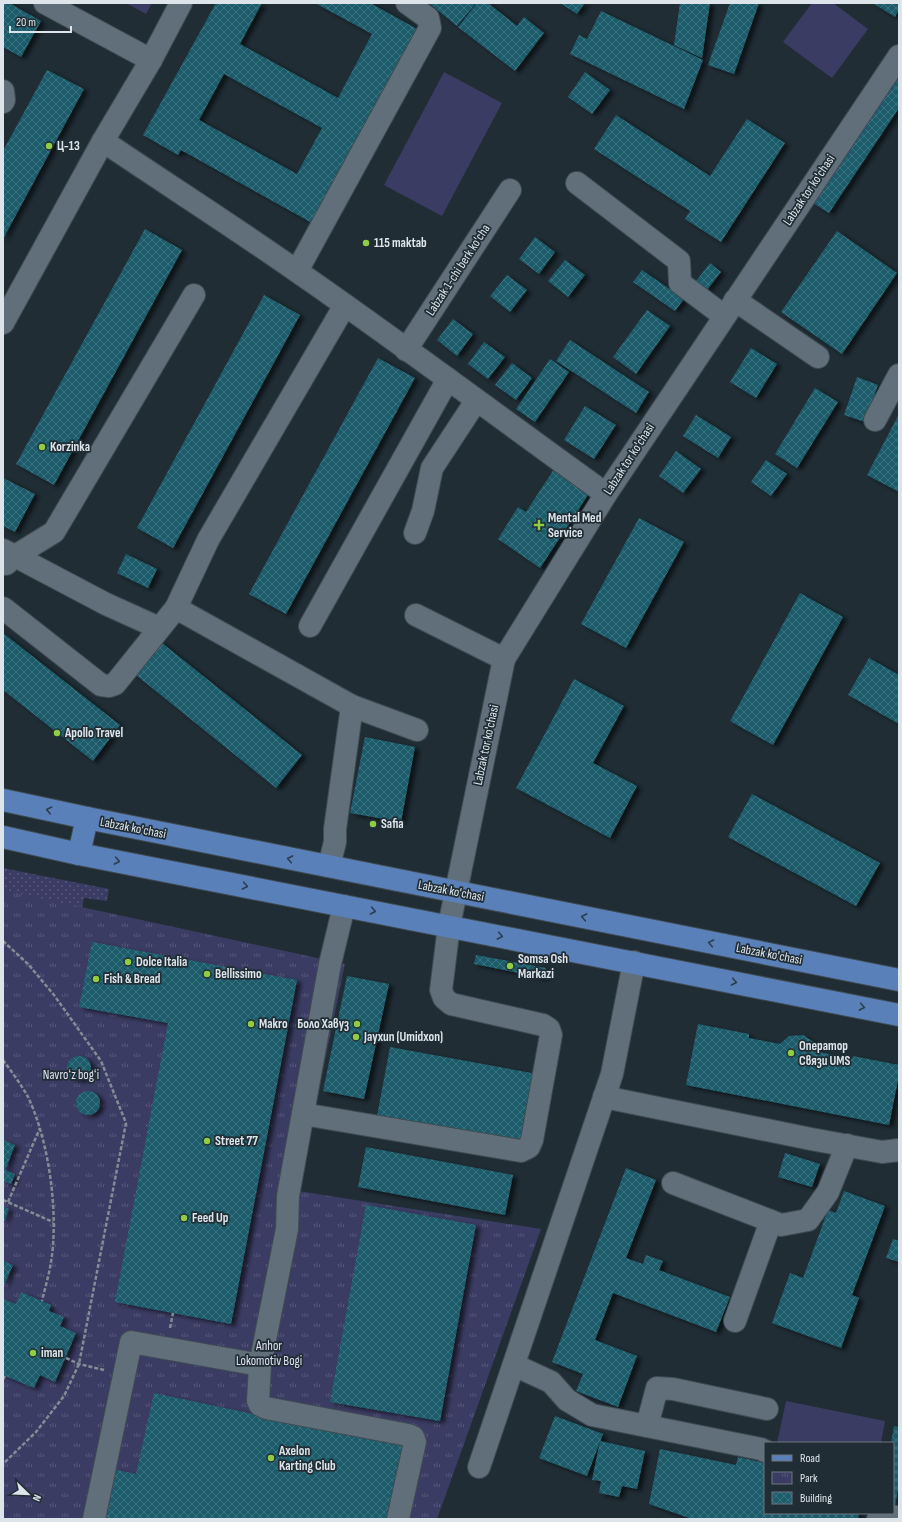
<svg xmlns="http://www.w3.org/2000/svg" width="902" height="1522" font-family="'Sofia Sans Condensed',sans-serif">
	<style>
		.grass { fill: url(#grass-dots) }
		.park { fill: url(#park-tufts) }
		.pitch { fill: #3b3c63 }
		.building { fill: url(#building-cross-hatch); fill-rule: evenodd; filter: url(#shadow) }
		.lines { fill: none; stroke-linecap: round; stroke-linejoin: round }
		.minor-casing { stroke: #404b53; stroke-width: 24 }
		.major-casing { stroke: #404b53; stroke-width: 24 }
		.path { stroke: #838d94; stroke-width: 2.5; stroke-dasharray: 4 2; stroke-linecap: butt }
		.minor { stroke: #606f79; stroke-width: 22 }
		.major { stroke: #5980b9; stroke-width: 22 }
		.oneway { stroke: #2b3e4f }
		.poi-dot { fill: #8fcd42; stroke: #202d35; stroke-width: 1.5 }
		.labels { text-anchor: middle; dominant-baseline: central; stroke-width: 3.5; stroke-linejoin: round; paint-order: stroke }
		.poi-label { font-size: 13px; font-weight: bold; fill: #dde5eb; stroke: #202d35; text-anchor: start }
		.street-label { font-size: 13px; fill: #dde5eb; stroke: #202d35 }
		.park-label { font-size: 13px; fill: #e0e1f2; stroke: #202d35 }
	</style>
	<defs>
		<pattern id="grass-dots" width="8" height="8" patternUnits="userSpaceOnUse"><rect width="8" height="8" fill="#3b3c63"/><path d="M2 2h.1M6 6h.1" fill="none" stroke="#57587a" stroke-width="1.8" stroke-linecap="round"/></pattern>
		<pattern id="park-tufts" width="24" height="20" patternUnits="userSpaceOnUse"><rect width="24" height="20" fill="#3b3c63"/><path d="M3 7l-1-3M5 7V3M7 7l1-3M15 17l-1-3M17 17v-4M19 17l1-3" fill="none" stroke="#57587a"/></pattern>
		<pattern id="building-cross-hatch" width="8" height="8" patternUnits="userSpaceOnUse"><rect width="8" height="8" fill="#1c5c6b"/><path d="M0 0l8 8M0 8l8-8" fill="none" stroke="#3d7380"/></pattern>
		<filter id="shadow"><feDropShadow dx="4.5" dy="2.5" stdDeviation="2" flood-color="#0009"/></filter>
	</defs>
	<rect width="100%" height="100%" fill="#202d35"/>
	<polygon class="grass" points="3,868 109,889 107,901 84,898 82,908 3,933"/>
	<polygon class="park" points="3,890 345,964 298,1191 541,1229 437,1519 3,1519"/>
	<g class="pitch">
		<polygon points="126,3 152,3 146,14"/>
		<polygon points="812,3 833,3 868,29 832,78 783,42"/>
		<polygon points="444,72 502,103 442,216 384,185"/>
		<polygon points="786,1401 885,1421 881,1443 777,1443"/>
	</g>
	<g class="building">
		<polygon points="3,3 9,3 41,21 21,57 3,47"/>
		<path d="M216,3H262L240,44L338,98L372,34L315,3H370L419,30L312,223L181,150L178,155L143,135ZM224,74L322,128L297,174L199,120Z"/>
		<polygon points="429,3 476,3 457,26"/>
		<polygon points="477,3 488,3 517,26 524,17 544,33 515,71 458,27"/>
		<polygon points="560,3 585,3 577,14"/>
		<polygon points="680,3 710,3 702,58 674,45"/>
		<polygon points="730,3 759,3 734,74 708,65"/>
		<polygon points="873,3 899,3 899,10 895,17"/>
		<polygon points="601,11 703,60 684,109 570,54 579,35 587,39"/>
		<polygon points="47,70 84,89 3,239 3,151"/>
		<polygon points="585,72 610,90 592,114 568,97"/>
		<polygon points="899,73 899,108 829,213 813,203"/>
		<polygon points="616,115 710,176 747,119 785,143 721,242 685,219 690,211 594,149"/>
		<polygon points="145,229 182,250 54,485 16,464"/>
		<polygon points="837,231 897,273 842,354 781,312"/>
		<polygon points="535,237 555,252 539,274 519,259"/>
		<polygon points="565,260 585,275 568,297 548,281"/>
		<polygon points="710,263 721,272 707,290 696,281"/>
		<polygon points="642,270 684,299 675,311 633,282"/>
		<polygon points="507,275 527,290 510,312 490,296"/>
		<polygon points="264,295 300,315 173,548 137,528"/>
		<polygon points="647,310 670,326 636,374 613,357"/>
		<polygon points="453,319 473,334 457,356 437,340"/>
		<polygon points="570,340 649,392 636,413 556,361"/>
		<polygon points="484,342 505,357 488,379 468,364"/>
		<polygon points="751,348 777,364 756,398 730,382"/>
		<polygon points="378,358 415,378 286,614 249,594"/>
		<polygon points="550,359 569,372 535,422 516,409"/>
		<polygon points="512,363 532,378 516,400 495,385"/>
		<polygon points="857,377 878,385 865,422 844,415"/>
		<polygon points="815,388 838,402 797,468 775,454"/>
		<polygon points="585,406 616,425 594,459 564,440"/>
		<polygon points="899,414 899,492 867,475"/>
		<polygon points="696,415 731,437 718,458 683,436"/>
		<polygon points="676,451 701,469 683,493 659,476"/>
		<polygon points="766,460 787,474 771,496 751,482"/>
		<polygon points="554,469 590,492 540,568 498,539 518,507 526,512"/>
		<polygon points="3,478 35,494 15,532 3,526"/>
		<polygon points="639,518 684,542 626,648 581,624"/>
		<polygon points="126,554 157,569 148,588 117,573"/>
		<polygon points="800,593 843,617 773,745 730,721"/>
		<polygon points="3,633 120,725 93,761 3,690"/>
		<polygon points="157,639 302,755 276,788 131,671"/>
		<polygon points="869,658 899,675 899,724 848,695"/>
		<polygon points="574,679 624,706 593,763 637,786 610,838 516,788"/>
		<polygon points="365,737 415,747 401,822 350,813"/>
		<polygon points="752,794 880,863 856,906 728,837"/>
		<polygon points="92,942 297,980 231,1324 115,1302 168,1023 79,1007"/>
		<polygon points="476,955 546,968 544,978 474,964"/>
		<polygon points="347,976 389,984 364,1099 323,1091"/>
		<polygon points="698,1024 749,1034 749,1038 780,1044 789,1036 803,1035 814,1042 818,1047 820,1052 852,1059 853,1056 899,1065 899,1075 889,1125 686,1085"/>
		<polygon points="390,1047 537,1074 525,1142 377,1116"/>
		<circle cx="79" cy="1068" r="12"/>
		<circle cx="88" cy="1103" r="12"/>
		<polygon points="3,1140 15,1145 5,1170 15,1174 11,1184 3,1181"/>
		<polygon points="366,1147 513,1175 505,1215 358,1187"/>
		<polygon points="785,1153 820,1164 812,1187 778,1177"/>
		<polygon points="626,1168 656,1180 626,1258 643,1264 646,1255 663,1261 659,1270 730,1297 716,1332 613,1293 595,1340 637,1356 618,1407 576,1391 583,1374 552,1362"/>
		<polygon points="844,1191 885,1206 852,1295 859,1298 841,1348 772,1323 790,1273 803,1278 828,1210 836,1213"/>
		<polygon points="366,1205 476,1225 440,1421 330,1402"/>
		<polygon points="3,1206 9,1209 3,1224"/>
		<polygon points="893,1239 899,1241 899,1262 886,1258"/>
		<polygon points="3,1261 13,1265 3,1287"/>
		<polygon points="21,1292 51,1305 49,1311 64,1317 60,1326 76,1333 55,1382 40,1375 34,1388 3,1375 3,1299 16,1304"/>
		<polygon points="154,1393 405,1446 390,1519 106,1519 116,1470 136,1474"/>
		<polygon points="555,1416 603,1434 587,1476 539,1458"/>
		<polygon points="894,1426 899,1427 899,1484 894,1511 893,1443 891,1443"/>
		<polygon points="600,1441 645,1451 637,1489 622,1486 619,1497 599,1493 601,1481 592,1480"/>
		<polygon points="660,1449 736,1465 738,1457 765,1463 765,1513 859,1513 858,1519 692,1519 649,1504"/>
	</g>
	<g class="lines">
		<g class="minor-casing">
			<g id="minor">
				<path d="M45,3L151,60L103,141C168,185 234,227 298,272C402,344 503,420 606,494"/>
				<polyline points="151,60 181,3"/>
				<polyline points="3,91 4,100 3,102"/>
				<polyline points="577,183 679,261 680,283 724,316"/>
				<polyline points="297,271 430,28 428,18 407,3"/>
				<polyline points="735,300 818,357"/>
				<polyline points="3,323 103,141"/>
				<polyline points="406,350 510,190"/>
				<polyline points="875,420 899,375"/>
				<polyline points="415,533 423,511 432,468 476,401"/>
				<polyline points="3,550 15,556 54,532 194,295"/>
				<polyline points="6,564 15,556 106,604 159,628"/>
				<polyline points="3,608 101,685 109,686 115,684 176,608 208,540 345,305"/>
				<polyline points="176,608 352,706 335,829 335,842 329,866"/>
				<polyline points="416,615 504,659"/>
				<polyline points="310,626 448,379"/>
				<polyline points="352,706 417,730"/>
				<polyline points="344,906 330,964 288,1196 287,1229 260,1365 258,1401 260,1405 266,1408 408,1435 413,1437 415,1442 398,1519"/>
				<polyline points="604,1097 811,1139 882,1152 899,1150"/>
				<polyline points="303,1114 521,1151 529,1147 532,1140 551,1035 549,1029 543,1025 451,1004 444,998 441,990 449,926 504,659 606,494 899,56"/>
				<polyline points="673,1183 781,1225 808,1220 828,1192 847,1145"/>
				<polyline points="735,1321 771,1221"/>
				<polyline points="514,1365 551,1382 567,1400 592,1415 761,1449 765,1451"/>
				<polyline points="647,1426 657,1388 673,1389 767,1409"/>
				<polyline points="479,1467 612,1074 634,962"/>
				<polyline points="94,1519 131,1342 260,1365"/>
				<polyline points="878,1519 891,1516 899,1518"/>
			</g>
		</g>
		<g class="major-casing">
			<g id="major">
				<polyline points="3,800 87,818 899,980"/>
				<polyline points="3,837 79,854 899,1015"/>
				<polyline points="79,854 87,818"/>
			</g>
		</g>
		<g class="path">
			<polyline points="3,941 28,964 54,995 101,1061 126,1123 79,1364 64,1396 36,1432 3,1464"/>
			<path d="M3,1060C11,1071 20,1083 27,1095C49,1139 59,1214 51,1262C49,1275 45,1288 42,1301"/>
			<polyline points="3,1200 53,1222"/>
			<polyline points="8,1202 40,1128"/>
			<polyline points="170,1328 173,1313"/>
			<polyline points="66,1358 79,1364 104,1370"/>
			<polyline points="3,1379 5,1376"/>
		</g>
		<use href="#minor" class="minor"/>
		<use href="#major" class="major"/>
	</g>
	<defs><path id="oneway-chevron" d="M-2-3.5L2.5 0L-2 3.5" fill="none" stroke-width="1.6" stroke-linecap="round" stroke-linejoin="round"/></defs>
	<g class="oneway">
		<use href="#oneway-chevron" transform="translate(49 810) rotate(-167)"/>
		<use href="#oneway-chevron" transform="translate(290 859) rotate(-169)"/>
		<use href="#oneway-chevron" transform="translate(117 861) rotate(11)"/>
		<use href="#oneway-chevron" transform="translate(245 886) rotate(11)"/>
		<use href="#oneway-chevron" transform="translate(373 911) rotate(11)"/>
		<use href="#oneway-chevron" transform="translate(584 917) rotate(-169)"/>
		<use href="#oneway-chevron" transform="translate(500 936) rotate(11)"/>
		<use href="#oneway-chevron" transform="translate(711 943) rotate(-169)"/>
		<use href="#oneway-chevron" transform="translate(734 982) rotate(11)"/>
		<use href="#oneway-chevron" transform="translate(862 1007) rotate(11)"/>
	</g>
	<g class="poi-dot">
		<circle cx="49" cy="146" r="4"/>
		<circle cx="366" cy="243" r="4"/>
		<circle cx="42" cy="447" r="4"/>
		<path d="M537 519h4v4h4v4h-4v4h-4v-4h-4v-4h4z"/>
		<circle cx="57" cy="733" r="4"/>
		<circle cx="373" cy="824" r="4"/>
		<circle cx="128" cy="962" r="4"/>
		<circle cx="510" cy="966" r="4"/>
		<circle cx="207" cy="974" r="4"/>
		<circle cx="96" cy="979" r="4"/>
		<circle cx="251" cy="1024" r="4"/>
		<circle cx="357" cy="1024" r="4"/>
		<circle cx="356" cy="1037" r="4"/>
		<circle cx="791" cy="1053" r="4"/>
		<circle cx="207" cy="1141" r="4"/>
		<circle cx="184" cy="1218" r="4"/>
		<circle cx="33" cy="1353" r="4"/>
		<circle cx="271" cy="1458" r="4"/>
	</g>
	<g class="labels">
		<g class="poi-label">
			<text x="57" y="146">Ц-13</text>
			<text x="374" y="243">115 maktab</text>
			<text x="50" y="447">Korzinka</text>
			<text x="548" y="518">Mental Med<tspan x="548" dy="15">Service</tspan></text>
			<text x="65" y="733">Apollo Travel</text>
			<text x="381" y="824">Safia</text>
			<text x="518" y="959">Somsa Osh<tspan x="518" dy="15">Markazi</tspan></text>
			<text x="136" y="962">Dolce Italia</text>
			<text x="215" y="974">Bellissimo</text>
			<text x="104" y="979">Fish &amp; Bread</text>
			<text x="259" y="1024">Makro</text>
			<text x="349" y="1024" text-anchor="end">Боло Хавуз</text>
			<text x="364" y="1037">Jayxun (Umidxon)</text>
			<text x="799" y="1046">Оператор<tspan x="799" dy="15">Связи UMS</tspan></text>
			<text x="215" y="1141">Street 77</text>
			<text x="192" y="1218">Feed Up</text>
			<text x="41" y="1353">iman</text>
			<text x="279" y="1451">Axelon<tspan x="279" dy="15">Karting Club</tspan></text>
		</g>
		<g class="street-label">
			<text transform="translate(809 190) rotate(-56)">Labzak tor ko'chasi</text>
			<text transform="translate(458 270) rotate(-57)">Labzak 1-chi berk ko'cha</text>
			<text transform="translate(629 459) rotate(-57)">Labzak tor ko'chasi</text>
			<text transform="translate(486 745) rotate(-78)">Labzak tor ko'chasi</text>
			<text transform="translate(133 828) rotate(11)">Labzak ko'chasi</text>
			<text transform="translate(451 891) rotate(11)">Labzak ko'chasi</text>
			<text transform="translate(769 954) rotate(11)">Labzak ko'chasi</text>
		</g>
		<g class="park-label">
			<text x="71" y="1075">Navroʻz bogʻi</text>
			<text x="269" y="1346">Anhor<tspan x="269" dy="15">Lokomotiv Bogi</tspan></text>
		</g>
	</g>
	<rect width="902" height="1522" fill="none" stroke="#dde5eb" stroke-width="8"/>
	<rect x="764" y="1442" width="130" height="72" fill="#202d35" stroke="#6c777e"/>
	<rect x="772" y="1455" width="20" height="6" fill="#5980b9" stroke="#6c777e"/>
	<text x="800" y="1462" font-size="12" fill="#dde5eb">Road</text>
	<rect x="772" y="1472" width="20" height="12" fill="url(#park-tufts)" stroke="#6c777e"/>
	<text x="800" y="1482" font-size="12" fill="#dde5eb">Park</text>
	<rect x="772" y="1492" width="20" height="12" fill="url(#building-cross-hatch)" stroke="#6c777e"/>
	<text x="800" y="1502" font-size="12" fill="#dde5eb">Building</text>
	<g transform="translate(28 1494) rotate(113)" stroke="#202d35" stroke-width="3" paint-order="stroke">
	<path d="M0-3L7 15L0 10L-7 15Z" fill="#dde5eb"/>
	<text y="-6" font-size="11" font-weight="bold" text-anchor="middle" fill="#dde5eb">N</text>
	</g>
	<path d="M10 26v6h61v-6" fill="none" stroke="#dde5eb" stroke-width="2"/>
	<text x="16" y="26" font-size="12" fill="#dde5eb" stroke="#202d35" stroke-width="3" paint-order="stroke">20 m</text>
</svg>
